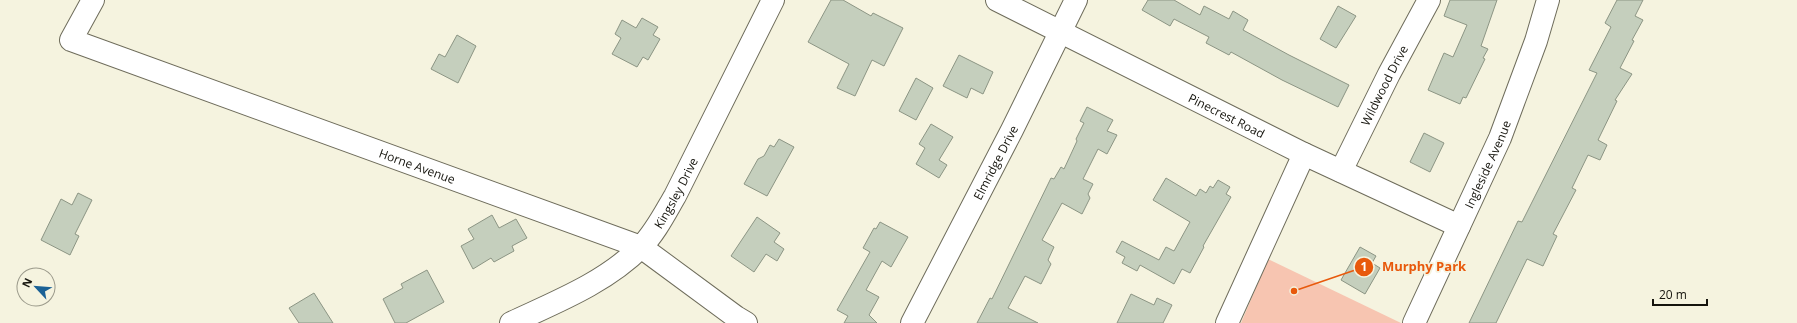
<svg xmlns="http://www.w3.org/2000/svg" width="1797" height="323" font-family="'Open Sans',sans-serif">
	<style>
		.green { fill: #f7c5b1 }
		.building { fill: #c5cfbd; stroke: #8c9584 }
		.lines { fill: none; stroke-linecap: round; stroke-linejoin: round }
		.minor-casing { stroke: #6e6c5b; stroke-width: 24 }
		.minor { stroke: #fff; stroke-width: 22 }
		.labels { text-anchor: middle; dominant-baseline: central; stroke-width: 3.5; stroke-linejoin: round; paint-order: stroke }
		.street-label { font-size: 12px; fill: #15140d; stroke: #f5f3df }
		.leader { fill: none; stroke: #e8590c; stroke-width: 1.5 }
		.callout-dot { fill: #e8590c; stroke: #f5f3df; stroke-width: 1.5 }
		.mark-label { font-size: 12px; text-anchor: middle; font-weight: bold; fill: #fff }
		.callout-label { font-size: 13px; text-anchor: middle; font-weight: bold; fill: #e8590c; stroke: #f5f3df; stroke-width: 3.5; stroke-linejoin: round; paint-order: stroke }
	</style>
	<rect width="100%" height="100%" fill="#f5f3df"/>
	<polygon class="green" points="1268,259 1401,323 1241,323"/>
	<g class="building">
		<polygon points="831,0 843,0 871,16 873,13 903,28 884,66 872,60 855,96 837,88 849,64 808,42"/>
		<polygon points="1148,0 1174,0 1200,15 1204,6 1229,19 1233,11 1248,20 1243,30 1289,55 1349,85 1338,107 1282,80 1231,52 1229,55 1206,43 1209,37 1174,19 1170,26 1142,10"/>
		<polygon points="1450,0 1497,0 1481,46 1488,49 1483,58 1485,59 1466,98 1463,97 1460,104 1428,90 1444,53 1453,57 1467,25 1444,16"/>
		<polygon points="1617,0 1643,0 1635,16 1643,20 1632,40 1634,41 1620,68 1632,74 1615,100 1617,101 1598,140 1607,145 1600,160 1588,155 1572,188 1576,190 1553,234 1557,236 1543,266 1527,259 1496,323 1469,323 1518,221 1522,222 1597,73 1589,70 1611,27 1605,23"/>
		<polygon points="1338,6 1356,16 1336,48 1320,39"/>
		<polygon points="642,18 658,27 653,35 660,39 648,60 643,57 637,67 612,54 621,38 615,34 622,20 636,28"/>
		<polygon points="457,35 476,46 458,83 431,69 439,54 445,57"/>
		<polygon points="959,55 993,72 983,94 971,88 967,98 943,86"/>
		<polygon points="916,78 933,88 916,120 899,111"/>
		<polygon points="1087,107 1113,120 1107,131 1117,135 1107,154 1098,149 1083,179 1093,184 1088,194 1090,198 1082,214 1062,203 1042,240 1054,247 1048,260 1051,264 1041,284 1025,276 1008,308 1038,323 977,323 990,298 992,299 1051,178 1054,179 1061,167 1064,169 1077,141 1076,139 1084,123 1080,121"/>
		<polygon points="931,124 953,137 939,160 947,165 939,178 916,164 925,148 919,144"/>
		<polygon points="1424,133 1444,143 1430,172 1410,162"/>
		<polygon points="779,139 794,147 767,196 744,184 758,159 764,156 770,145 774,147"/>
		<polygon points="1166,178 1196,196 1200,189 1206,193 1210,186 1213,188 1218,180 1230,187 1226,194 1231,197 1203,246 1204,247 1190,273 1182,269 1174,284 1140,265 1137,271 1122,263 1125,257 1116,252 1122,241 1159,260 1166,247 1174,251 1190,222 1153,200"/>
		<polygon points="78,193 92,200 75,234 79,236 70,255 41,240 61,199 72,205"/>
		<polygon points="492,215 499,228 516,219 527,238 512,246 514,251 494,262 491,258 473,269 461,246 474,239 468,229"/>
		<polygon points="757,217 780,233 774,242 784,249 777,261 766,254 754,272 731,256"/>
		<polygon points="880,222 908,237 891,267 882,261 866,290 879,297 869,315 877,323 844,323 848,316 837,310 870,252 863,248 874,228 876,229"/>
		<polygon points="1360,247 1376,256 1372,263 1380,268 1365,294 1341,280"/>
		<polygon points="427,270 444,302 406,323 395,323 383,299 403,288 401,284"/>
		<polygon points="314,293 333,323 299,323 289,308"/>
		<polygon points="1131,294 1154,305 1157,298 1172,305 1163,323 1117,323"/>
	</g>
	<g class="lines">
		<g class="minor-casing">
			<g id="minor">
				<path id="s1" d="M93,0L71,40L641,247L736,317L746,323"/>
				<path id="s2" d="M997,0L1304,154L1459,226"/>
				<path id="s3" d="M1341,171L1389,74L1429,0"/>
				<path id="s4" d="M511,323C556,302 605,283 641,247C655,233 665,213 675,196L773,0"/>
				<path id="s5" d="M912,323L1012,130L1076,0"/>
				<polyline points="1227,323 1304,154"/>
				<path id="s6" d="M1414,323L1500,138L1536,41L1548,0"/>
			</g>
		</g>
		<use href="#minor" class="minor"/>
	</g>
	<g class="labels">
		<g class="street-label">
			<text stroke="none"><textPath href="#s3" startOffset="96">Wildwood Drive</textPath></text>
			<text stroke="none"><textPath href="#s2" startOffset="257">Pinecrest Road</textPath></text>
			<text stroke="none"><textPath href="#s5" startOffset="181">Elmridge Drive</textPath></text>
			<text stroke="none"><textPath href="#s6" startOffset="175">Ingleside Avenue</textPath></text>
			<text stroke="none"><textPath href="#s1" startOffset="414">Horne Avenue</textPath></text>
			<text stroke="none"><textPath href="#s4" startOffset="216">Kingsley Drive</textPath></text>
		</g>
	</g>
	<path class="leader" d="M1294 291L1364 267"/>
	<g class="callout-dot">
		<circle cx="1294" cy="291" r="4"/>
		<circle cx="1364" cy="267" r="10"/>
	</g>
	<g class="mark-label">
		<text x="1364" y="271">1</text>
	</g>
	<g class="callout-label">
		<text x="1424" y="271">Murphy Park</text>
	</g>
	<g transform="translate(36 287) rotate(296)"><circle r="19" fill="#f5f3df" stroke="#9b9a8b"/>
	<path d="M0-3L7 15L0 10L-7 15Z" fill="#1a6195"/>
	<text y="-6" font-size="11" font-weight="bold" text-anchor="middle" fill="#15140d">N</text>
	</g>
	<path d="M1653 299v6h54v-6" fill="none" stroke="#15140d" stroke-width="2"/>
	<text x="1659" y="299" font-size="12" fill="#15140d" stroke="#f5f3df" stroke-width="3" paint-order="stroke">20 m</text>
</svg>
